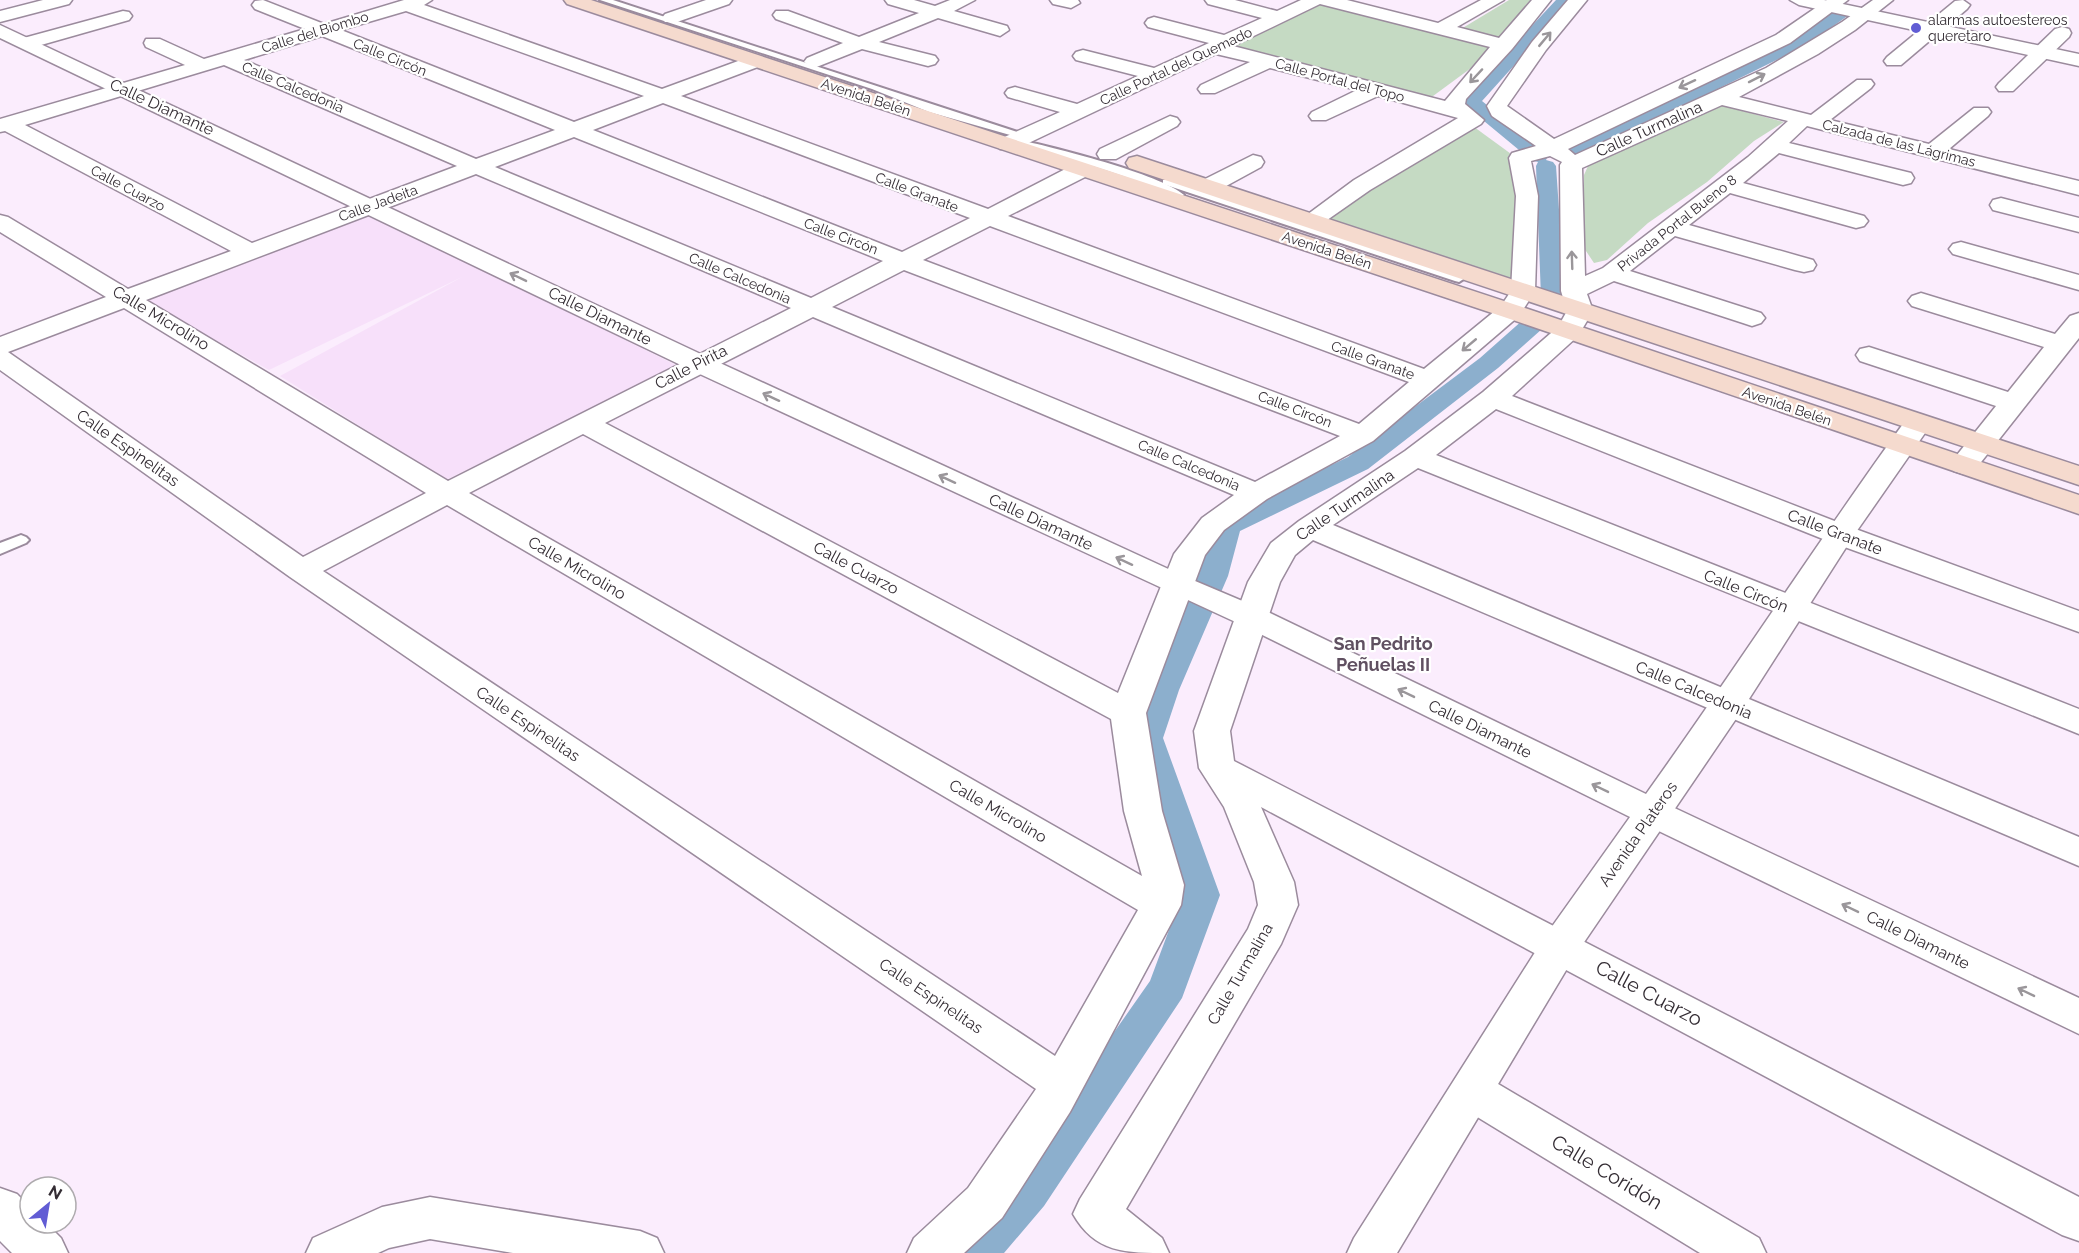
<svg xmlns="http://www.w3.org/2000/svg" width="2079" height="1253" font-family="Raleway,sans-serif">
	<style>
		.built { fill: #f7e0fa }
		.green { fill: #c5dac3 }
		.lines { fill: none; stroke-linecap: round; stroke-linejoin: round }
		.canal { fill: #8cafcd; fill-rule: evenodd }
		.service-casing { stroke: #9b8b9d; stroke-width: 4 }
		.minor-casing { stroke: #9b8b9d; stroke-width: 3 }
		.tertiary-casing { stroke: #9b8b9d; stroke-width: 3 }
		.secondary-casing { stroke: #9b8b9d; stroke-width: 3 }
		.service { fill: #fff; fill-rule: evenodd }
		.minor { fill: #fff; fill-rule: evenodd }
		.tertiary { fill: #fff; fill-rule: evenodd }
		.secondary { fill: #f5dace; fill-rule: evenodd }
		.oneway { stroke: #9a969a }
		.poi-dot { fill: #615cd4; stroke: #fff; stroke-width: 2 }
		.labels { text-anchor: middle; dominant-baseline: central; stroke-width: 4.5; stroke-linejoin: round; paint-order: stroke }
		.far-poi-label { font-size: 14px; fill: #342d34; stroke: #fff; text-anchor: start }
		.far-street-label { font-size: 14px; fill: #342d34; stroke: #fff }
		.street-label { font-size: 16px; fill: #342d34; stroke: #fff }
		.neighbourhood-label { font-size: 18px; font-weight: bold; fill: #605061; stroke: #fff }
		.near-street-label { font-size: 20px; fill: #342d34; stroke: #fff }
	</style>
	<rect width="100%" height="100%" fill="#fbedfd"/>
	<polygon class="built" points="365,215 480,269 678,366 446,480 280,376 462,277 269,370 138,297"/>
	<g class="green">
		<polygon points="1317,0 1501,46 1429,99 1218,45"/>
		<polygon points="1509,0 1535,0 1502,39 1461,29"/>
		<polygon points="1712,103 1784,122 1754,141 1707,182 1648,223 1607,260 1594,263 1584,248 1584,175 1588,166"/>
		<polygon points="1470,124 1518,159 1511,279 1327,218"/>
	</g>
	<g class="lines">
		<g class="canal">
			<polygon points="1556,0 1573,0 1482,101 1545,152 1548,156 1546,160 1553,162 1556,166 1565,297 1561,302 1545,302 1541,297 1536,166 1538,162 1531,160 1461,102"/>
			<polygon points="1840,8 1849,13 1846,17 1805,46 1576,159 1562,159 1559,155 1562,151 1793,38"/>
			<polygon points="1533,317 1542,319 1545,324 1542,329 1498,368 1368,469 1240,531 1228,576 1179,690 1163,738 1220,895 1182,998 1044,1206 1004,1253 953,1253 960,1238 1012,1178 1150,981 1182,895 1129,738 1147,690 1198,576 1212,526 1217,520 1348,457 1480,358 1524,319"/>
		</g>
		<g class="service-casing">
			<g id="service">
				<polygon points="600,0 613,0 1036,138 1031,141 929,112 872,89"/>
				<path d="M1015,139C1049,146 1161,174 1184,195C1174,203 1148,186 1137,181C1096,166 1054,155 1011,144V140Z"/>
				<polygon points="1163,180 1171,180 1465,278 1459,282 1455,281 1163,184"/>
				<polygon points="21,535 26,537 29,540 26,543 0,554 0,543"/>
			</g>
		</g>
		<g class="minor-casing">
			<g id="minor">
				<polygon points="43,0 72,0 69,4 0,22 0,11"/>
				<path d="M263,0L324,24L404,0H432L424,5L662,89L749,57H763L766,61L763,65L681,96L988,209L1075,164H1091L1094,169L1091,174L1008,216L1424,369L1501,306L1511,291L1516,196L1509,158L1512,153L1536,146L1492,116L1487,106L1532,42L1568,0H1587L1546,50L1507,106L1554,139L1776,35L1827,0H1848L1790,43L1568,149L1575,155L1766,68L1842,22L1873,0H1893L1855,30L1818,54L1739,97L1811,115L1857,80H1871L1874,84L1871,88L1830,120L1929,144L1974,108H1988L1991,112L1988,116L1949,149L2079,181V195L1807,126L1789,143L1911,173L1914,178L1911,183L1903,185L1779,153L1743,183L1864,216L1868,221L1864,226L1856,228L1730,193L1689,225L1813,260L1816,265L1813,270L1804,272L1795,270L1675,236L1630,271L1761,313L1765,318L1761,323L1752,326L1743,323L1614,281L1587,294L1593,311L1578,336L1512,396L1850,527L2079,611V632L1828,541L1496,409L1436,455L2079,709V734L1418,468L1333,525L2079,837V866L1313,540L1295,555L1280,582L1230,731L1234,761L2079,1197V1241L2062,1235L1261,807L1294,882L1298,905L1281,944L1126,1209L1162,1238L1169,1253C1125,1253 1095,1253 1073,1214L1080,1199L1248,929L1258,905L1254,882L1224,807L1199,768L1194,731L1248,582L1271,543L1299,521L1405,451L1483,392L1558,327L1567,311L1561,291L1560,165L1562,162L1550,156L1531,161L1538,196L1535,291L1519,316L1373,441L1267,499L1224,530L1205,555L1146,713L1162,811L1184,885L1181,905L1070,1112L1002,1218L964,1253H907L914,1238L968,1188L1036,1089L290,577L0,370V337L106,297L0,232V215L8,217L128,289L231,251L5,131L0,132V119L185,65L146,47L144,43L146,39H160L204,59L305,29L255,9L252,5L255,1ZM406,11L644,96L574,122L341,30ZM322,36L555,130L476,159L244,60ZM224,65L457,166L252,243L25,125ZM663,103L970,218L902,252L593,130ZM1722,105L1788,121L1748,157L1603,268L1585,276L1582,168ZM574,137L883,261L811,298L495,167ZM476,174L791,308L448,481L146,300ZM990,226L1409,382L1359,424L923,260ZM904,270L1340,436L1255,482L832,307ZM124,308L426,493L303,557L8,352ZM813,317L1234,495L1202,518L1174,554L1118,693L605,423ZM583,434L1111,719L1124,811L1142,876L469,493ZM447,505L1138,910L1055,1056L323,571Z"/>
				<polygon points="706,0 732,0 729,4 677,22 665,22 662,18 665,14"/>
				<polygon points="885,0 914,0 935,6 950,0 975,0 954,11 1007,26 1009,30 1000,36 938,18 879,42 935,56 938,60 935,64 928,66 862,49 814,68 804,62 807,58 843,43 776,19 773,15 776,11 788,11 859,37 919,13 888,4"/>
				<polygon points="1050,0 1078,0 1080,3 1071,8 1053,4"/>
				<path d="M1205,0H1235L1277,11L1301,0H1347L1438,23L1481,0H1504L1457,27L1499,38L1532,0H1551L1512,49L1466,99L1465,104L1484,120L1481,124L1370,190L1320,225H1304L1300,220L1354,180L1458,118L1378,96L1326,120H1312L1309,116L1312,112L1357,90L1270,68L1215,93H1201L1198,89L1201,85L1250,62L1216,54L1016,149H1000L997,144L1000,139L1060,112L1008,97L1005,93L1008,89L1015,87L1077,104L1138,76L1076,60L1073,56L1076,52L1083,50L1154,68L1209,43L1148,27L1145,23L1148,19L1154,17L1224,35L1262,18L1208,4ZM1320,4L1490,47L1445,101L1233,46Z"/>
				<polygon points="1963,0 1970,5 1967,9 1901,65 1887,65 1884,61 1887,57 1955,1"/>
				<polygon points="123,11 129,12 132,16 129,20 27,49 18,43 20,39"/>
				<polygon points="2062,27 2069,29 2071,33 2069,37 2013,91 1999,91 1996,87 1999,83 2055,29"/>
				<polygon points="1170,116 1177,118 1180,122 1177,126 1116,159 1100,159 1097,154 1100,149"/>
				<polygon points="1253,155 1261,157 1264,162 1261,167 1217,191 1201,191 1198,186 1201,181"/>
				<polygon points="2001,198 2079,218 2079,232 1993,210 1990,205 1993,200"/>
				<polygon points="1961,242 2079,275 2079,290 1953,254 1949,249 1953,244"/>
				<polygon points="1921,293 2055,334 2070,316 2079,313 2079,338 1974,471 1964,474 1954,471 1949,465 1996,406 1860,361 1856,355 1860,349 1869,347 2008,392 2044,347 1912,306 1908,301 1912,296"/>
				<polygon points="1653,800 1666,804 2079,998 2079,1034 1640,822 1634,813 1640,804"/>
				<polygon points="1472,1073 1488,1078 1759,1238 1766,1253 1700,1253 1456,1104 1450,1091 1456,1078"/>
				<polygon points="0,1188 17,1194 30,1207 30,1223 46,1223 61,1238 68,1253 12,1253 0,1241"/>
				<polygon points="430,1197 640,1231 657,1238 664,1253 513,1253 430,1239 389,1248 378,1253 306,1253 313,1238 382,1207"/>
			</g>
		</g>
		<g class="tertiary-casing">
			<g id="tertiary">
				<polygon points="1790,0 1824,0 2079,54 2079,66 1799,5"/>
				<path d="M0,25L707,357L1188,578L1266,611L1646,794C1735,670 1818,541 1908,417L1918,415L1928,417L1932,423L1854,535L1740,713L1574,957L1397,1253H1347L1354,1238L1546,935L1630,817L1242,625L689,369L0,38Z"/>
			</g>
		</g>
		<g class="secondary-casing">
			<g id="secondary">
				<polygon points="564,0 591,0 1528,309 2079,495 2079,514 1510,319 567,4"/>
				<polygon points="1137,156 2079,466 2079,485 1129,168 1126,163 1129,158"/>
			</g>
		</g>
		<use href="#service" class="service"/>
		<use href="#minor" class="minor"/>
		<use href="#tertiary" class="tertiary"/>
		<use href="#secondary" class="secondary"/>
	</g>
	<defs><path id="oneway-shaft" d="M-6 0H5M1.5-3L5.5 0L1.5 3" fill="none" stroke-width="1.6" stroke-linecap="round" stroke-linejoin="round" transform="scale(1.5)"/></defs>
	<g class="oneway">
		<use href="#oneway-shaft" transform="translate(1545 39) rotate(-50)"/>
		<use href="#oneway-shaft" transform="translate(1476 76) rotate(133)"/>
		<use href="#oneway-shaft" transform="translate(1757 78) rotate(-27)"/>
		<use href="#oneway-shaft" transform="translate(1687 84) rotate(155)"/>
		<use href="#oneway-shaft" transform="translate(1572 260) rotate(-92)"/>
		<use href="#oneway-shaft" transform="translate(518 277) rotate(-154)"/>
		<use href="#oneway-shaft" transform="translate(1469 345) rotate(140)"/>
		<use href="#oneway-shaft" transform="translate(771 397) rotate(-155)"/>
		<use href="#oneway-shaft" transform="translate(947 479) rotate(-155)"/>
		<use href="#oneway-shaft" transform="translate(1124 561) rotate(-155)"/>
		<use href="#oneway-shaft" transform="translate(1406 693) rotate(-154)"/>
		<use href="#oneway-shaft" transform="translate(1600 788) rotate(-154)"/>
		<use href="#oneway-shaft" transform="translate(1850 908) rotate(-154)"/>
		<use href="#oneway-shaft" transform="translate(2026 992) rotate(-154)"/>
	</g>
	<circle class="poi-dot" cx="1916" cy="28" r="6"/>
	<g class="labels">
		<g class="far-poi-label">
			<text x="1928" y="20">alarmas autoestereos<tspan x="1928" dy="16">queretaro</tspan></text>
		</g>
		<g class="far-street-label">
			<text transform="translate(315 32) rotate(-17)">Calle del Biombo</text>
			<text transform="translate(390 57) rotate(22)">Calle Circón</text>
			<text transform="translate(1176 66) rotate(-25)">Calle Portal del Quemado</text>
			<text transform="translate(1340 80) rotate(15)">Calle Portal del Topo</text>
			<text transform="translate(293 87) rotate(23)">Calle Calcedonia</text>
			<text transform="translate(866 97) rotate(18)">Avenida Belén</text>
			<text transform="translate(1899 143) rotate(14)">Calzada de las Lágrimas</text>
			<text transform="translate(128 188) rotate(28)">Calle Cuarzo</text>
			<text transform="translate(917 192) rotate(21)">Calle Granate</text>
			<text transform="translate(378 203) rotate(-20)">Calle Jadeita</text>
			<text transform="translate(1677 223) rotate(-38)">Privada Portal Bueno 8</text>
			<text transform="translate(841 236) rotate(21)">Calle Circón</text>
			<text transform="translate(1327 250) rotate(18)">Avenida Belén</text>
			<text transform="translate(740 278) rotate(23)">Calle Calcedonia</text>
			<text transform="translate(1373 360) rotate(20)">Calle Granate</text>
			<text transform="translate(1787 406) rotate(19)">Avenida Belén</text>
			<text transform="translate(1295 409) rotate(21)">Calle Circón</text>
			<text transform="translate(1189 465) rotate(23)">Calle Calcedonia</text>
		</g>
		<g class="street-label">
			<text transform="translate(162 107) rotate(25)">Calle Diamante</text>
			<text transform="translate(1649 129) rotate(-24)">Calle Turmalina</text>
			<text transform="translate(600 316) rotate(26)">Calle Diamante</text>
			<text transform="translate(161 318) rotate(31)">Calle Microlino</text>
			<text transform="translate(691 367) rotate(-27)">Calle Pirita</text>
			<text transform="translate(128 448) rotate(35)">Calle Espinelitas</text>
			<text transform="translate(1345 505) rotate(-34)">Calle Turmalina</text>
			<text transform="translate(1041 522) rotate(25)">Calle Diamante</text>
			<text transform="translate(1835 532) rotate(21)">Calle Granate</text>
			<text transform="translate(577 568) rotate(30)">Calle Microlino</text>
			<text transform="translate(856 568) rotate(28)">Calle Cuarzo</text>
			<text transform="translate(1746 591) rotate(22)">Calle Circón</text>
			<text transform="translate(1694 690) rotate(23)">Calle Calcedonia</text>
			<text transform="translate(528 724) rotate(34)">Calle Espinelitas</text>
			<text transform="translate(1480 729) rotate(26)">Calle Diamante</text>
			<text transform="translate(998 811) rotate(30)">Calle Microlino</text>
			<text transform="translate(1638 834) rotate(-55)">Avenida Plateros</text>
			<text transform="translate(1918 940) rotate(26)">Calle Diamante</text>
			<text transform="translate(1240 974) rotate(-60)">Calle Turmalina</text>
			<text transform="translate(931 996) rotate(34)">Calle Espinelitas</text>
		</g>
		<g class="neighbourhood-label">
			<text x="1383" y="643">San Pedrito<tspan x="1383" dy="21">Peñuelas II</tspan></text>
		</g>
		<g class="near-street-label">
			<text transform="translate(1649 993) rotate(28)">Calle Cuarzo</text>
			<text transform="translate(1607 1172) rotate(31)">Calle Coridón</text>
		</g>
	</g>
	<g transform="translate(48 1205) rotate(30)"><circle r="28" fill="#ffffff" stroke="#aeabae" stroke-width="1.5"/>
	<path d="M0-4.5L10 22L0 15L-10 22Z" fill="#615cd4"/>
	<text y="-9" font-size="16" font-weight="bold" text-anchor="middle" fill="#342d34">N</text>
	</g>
</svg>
